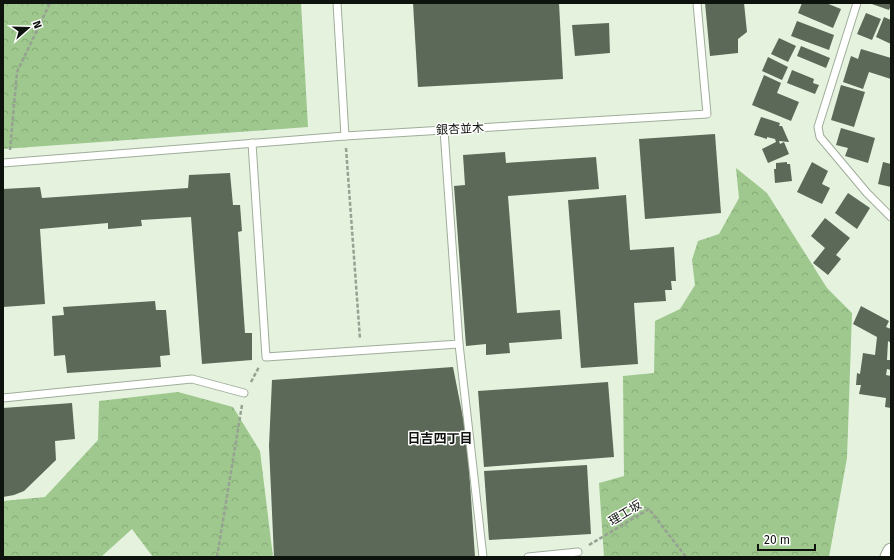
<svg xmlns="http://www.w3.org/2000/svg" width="894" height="560" font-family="'Fira Sans','Noto Sans JP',sans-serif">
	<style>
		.forest { fill: url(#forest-crowns) }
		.building { fill: #5d6958 }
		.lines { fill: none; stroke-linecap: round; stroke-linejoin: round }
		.lane-casing { stroke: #a0ad9a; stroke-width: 9 }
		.street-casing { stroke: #a0ad9a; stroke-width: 17 }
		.path { stroke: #97a293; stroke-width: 2.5; stroke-dasharray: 4 2; stroke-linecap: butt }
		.lane { stroke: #fff; stroke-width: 7 }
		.street { stroke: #fff; stroke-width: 15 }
		.labels { text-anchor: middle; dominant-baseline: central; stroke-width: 3; stroke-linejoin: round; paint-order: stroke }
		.street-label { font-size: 12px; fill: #0f130d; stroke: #fff }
		.neighbourhood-label { font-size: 13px; font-weight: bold; fill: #0f130d; stroke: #fff }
	</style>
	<defs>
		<pattern id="forest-crowns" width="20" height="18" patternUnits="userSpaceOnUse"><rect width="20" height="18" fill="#9ec88d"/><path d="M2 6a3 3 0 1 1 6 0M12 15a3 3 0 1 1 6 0" fill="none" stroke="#87ab78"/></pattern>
	</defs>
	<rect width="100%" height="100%" fill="#e4f2de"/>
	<g class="forest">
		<polygon points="3,3 301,3 308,127 3,149"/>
		<polygon points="736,168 767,193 827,288 852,313 847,458 829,557 604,557 599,483 624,476 623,376 654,373 655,321 680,309 695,285 692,260 698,241 719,234 739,198"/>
		<polygon points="178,392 233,407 260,451 273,557 153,557 132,529 101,557 3,557 3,501 45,497 98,440 99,401"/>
	</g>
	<g class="building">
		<polygon points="413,3 559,3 563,79 418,87"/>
		<polygon points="705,3 744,3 747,32 738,39 738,53 710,56"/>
		<polygon points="802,3 826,3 841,9 833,28 798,13"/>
		<polygon points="869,3 891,3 891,5 889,10"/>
		<polygon points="866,13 881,19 872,40 857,34"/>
		<polygon points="884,17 891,20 891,44 876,37"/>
		<polygon points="797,21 834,35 829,50 791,36"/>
		<polygon points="609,23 610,53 575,56 572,25"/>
		<polygon points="779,38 796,46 788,62 771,54"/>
		<polygon points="801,46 830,58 826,68 797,56"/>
		<polygon points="861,49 891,58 891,79 869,72 863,89 843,82 851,56 858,59"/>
		<polygon points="768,57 788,67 782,80 762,71"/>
		<polygon points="792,70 814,79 813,83 819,85 815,94 787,83"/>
		<polygon points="764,75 781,83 777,93 799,102 791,121 752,105"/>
		<polygon points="841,85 865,92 854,127 831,120"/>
		<polygon points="761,117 780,123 779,126 782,126 789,142 779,141 780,144 784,142 789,154 768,163 762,149 776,142 775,139 767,137 767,139 754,135"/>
		<polygon points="841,128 875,138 868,163 845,156 848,148 836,145"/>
		<polygon points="715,134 721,213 645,219 639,139"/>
		<polygon points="505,152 506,163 596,157 599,189 508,196 517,313 560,310 562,339 509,343 510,353 486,355 486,344 466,346 454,186 465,185 463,155"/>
		<polygon points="787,162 787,164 790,164 792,181 775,183 774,169 776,169 776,163"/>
		<polygon points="812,162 828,171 822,184 830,188 822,204 797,192"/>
		<polygon points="883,162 891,164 891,187 878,184"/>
		<polygon points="230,173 233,205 240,205 242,231 238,232 245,333 252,333 252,360 202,364 191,217 141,220 142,226 108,229 108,223 40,229 45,304 3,307 3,189 40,187 42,198 188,188 189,175"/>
		<polygon points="848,193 870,208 857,229 835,213"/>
		<polygon points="626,195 630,250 674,247 676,281 671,281 672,290 665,290 666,301 634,303 638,364 581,368 568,200"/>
		<polygon points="825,218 850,238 836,255 841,259 828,275 813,263 825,248 811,236"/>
		<polygon points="155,301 156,310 166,310 170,355 160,356 161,367 67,373 65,355 54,356 52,316 64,315 63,307"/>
		<polygon points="861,306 889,321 886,327 891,329 891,343 888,341 887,360 891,360 891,370 887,369 886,375 891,376 891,408 885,407 886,398 859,394 861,385 856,385 857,373 860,374 863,353 875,355 877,337 853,324"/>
		<polygon points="453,367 467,438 475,557 274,557 269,446 272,380"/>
		<polygon points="608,382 614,457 484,467 478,391"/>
		<polygon points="72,403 75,439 55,441 56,460 24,491 14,495 3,497 3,408"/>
		<polygon points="587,465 591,534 489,540 484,471"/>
	</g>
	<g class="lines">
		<g class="lane-casing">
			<g id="lane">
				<polyline points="337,3 345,136 707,114 697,3"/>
				<polyline points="857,3 818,127 820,137 867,193 891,217"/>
				<polyline points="252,143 266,357 459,344 444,130"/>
				<polyline points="3,163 345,136"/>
				<polyline points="459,344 483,557"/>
				<polyline points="3,398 192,379 244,393"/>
				<polyline points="528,557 578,552"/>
			</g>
		</g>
		<g class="street-casing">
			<polyline id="street" points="888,557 891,551"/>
		</g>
		<g class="path">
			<polyline points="346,148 360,339"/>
			<polyline points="10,150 17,72 50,3"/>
			<polyline points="251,382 259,367"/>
			<polyline points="589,545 649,509 686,557"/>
			<polyline points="217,557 242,405"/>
		</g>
		<use href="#lane" class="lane"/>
		<use href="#street" class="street"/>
	</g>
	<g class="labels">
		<g class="street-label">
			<text transform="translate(460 129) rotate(-3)">銀杏並木</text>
			<text transform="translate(625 513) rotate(-31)">理工坂</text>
		</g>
		<g class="neighbourhood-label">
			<text x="440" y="438">日吉四丁目</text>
		</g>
	</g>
	<rect width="894" height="560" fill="none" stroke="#0f130d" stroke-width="8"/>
	<g transform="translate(28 28) rotate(70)" stroke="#ffffff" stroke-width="3" paint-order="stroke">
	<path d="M0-3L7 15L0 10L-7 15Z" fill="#0f130d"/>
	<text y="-6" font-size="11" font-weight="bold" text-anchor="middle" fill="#0f130d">N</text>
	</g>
	<path d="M758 544v6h57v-6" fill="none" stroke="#0f130d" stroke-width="2"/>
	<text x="764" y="544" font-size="12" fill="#0f130d" stroke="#ffffff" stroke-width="3" paint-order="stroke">20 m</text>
</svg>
